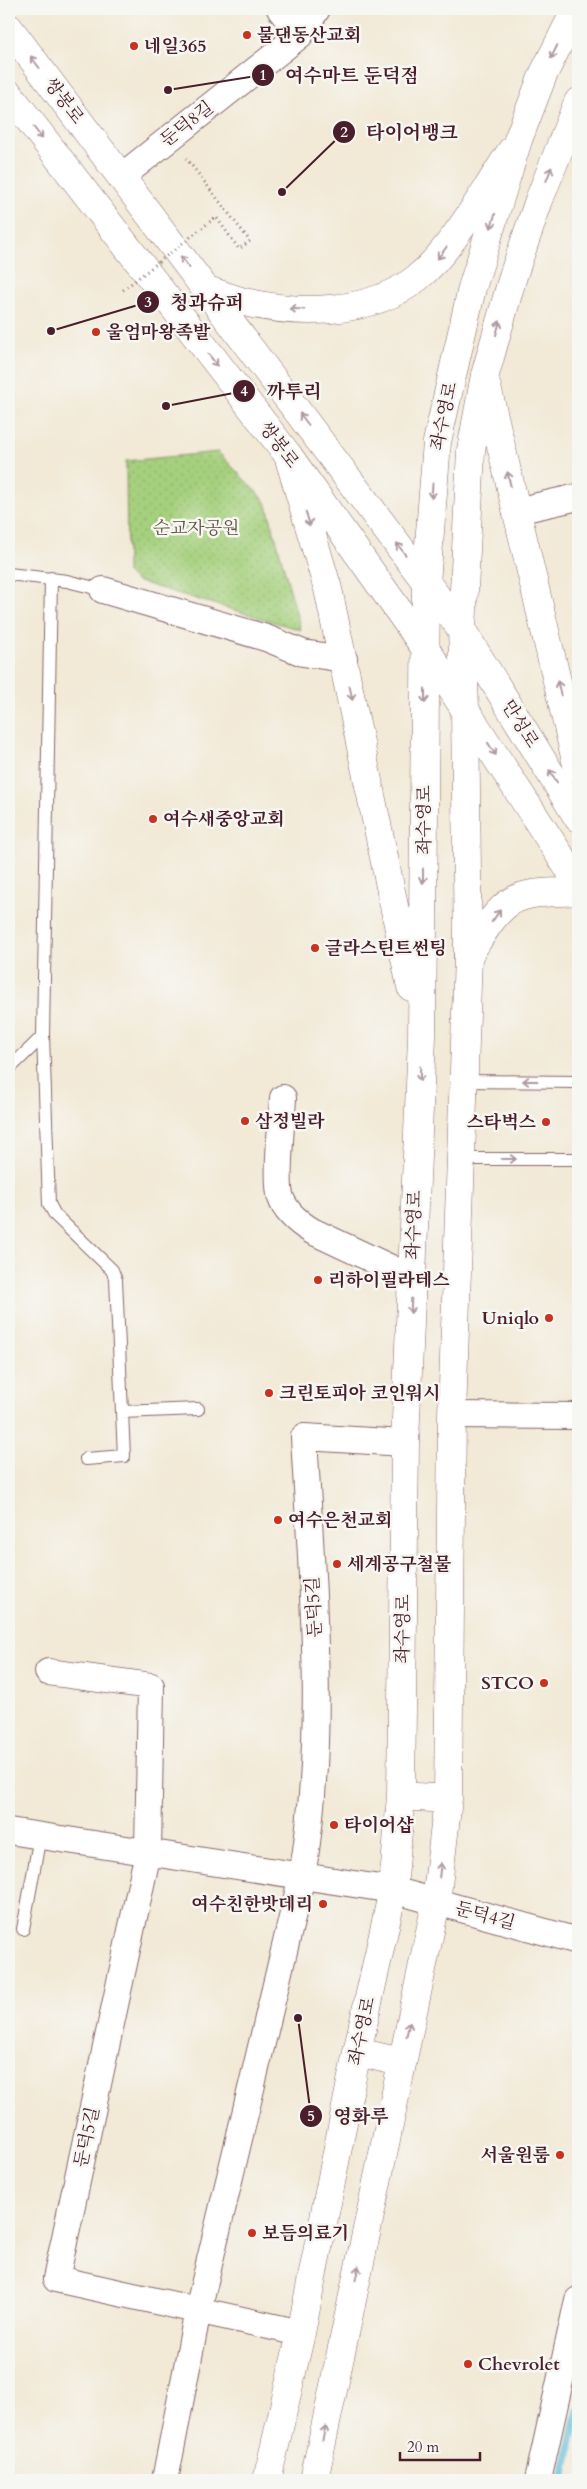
<svg xmlns="http://www.w3.org/2000/svg" width="587" height="2489" viewBox="0 0 587 2489" font-family="Cardo,'Noto Serif KR',serif">
<defs>
<pattern id="grass-dots" width="8" height="8" patternUnits="userSpaceOnUse" patternTransform="scale(1.25)"><rect width="8" height="8" fill="#a5d07d"/><path d="M2 2h.1M6 6h.1" fill="none" stroke="#90b26c" stroke-width="1.8" stroke-linecap="round"/></pattern>
</defs>
<rect width="100%" height="100%" fill="#f6f6f2"/>
<filter id="ink" filterUnits="userSpaceOnUse"><feTurbulence type="fractalNoise" baseFrequency=".02" numOctaves="2"/><feDisplacementMap in="SourceGraphic" scale="10" xChannelSelector="R" yChannelSelector="G"/><feConvolveMatrix kernelMatrix="1 2 1 2 8 2 1 2 1" color-interpolation-filters="sRGB"/></filter>
<filter id="wash" filterUnits="userSpaceOnUse"><feTurbulence type="fractalNoise" baseFrequency=".0096" numOctaves="4" result="noise"/><feDisplacementMap in="SourceGraphic" scale="20" xChannelSelector="R" yChannelSelector="G"/><feGaussianBlur stdDeviation="1.12" result="paint"/><feColorMatrix in="noise" values="0 0 0 0 0 0 0 0 0 0 0 0 0 0 0 0 0 1.4 0 .05"/><feComposite in="paint" operator="in"/></filter>
<g filter="url(#wash)">
<rect width="100%" height="100%" fill="#f2e9d6"/>
<!-- grass -->
<path fill="url(#grass-dots)" stroke="#787854" d="M218 452 266 502 301 630 136 581 127 573 126 461Z"/>
<g fill="none" stroke-linecap="round" stroke-linejoin="round">
<!-- stream -->
<path stroke="#55b7d3" stroke-width="8" d="M563 2480 578 2411"/>
</g>
</g>
<g filter="url(#ink)">
<g fill="none" stroke-linecap="round" stroke-linejoin="round">
<!-- lane casing -->
<g stroke="#856667" stroke-width="14">
<path id="lane" d="M9 574 67 581 103 590
M43 1036 49 1204 55 1215 112 1270 116 1280 124 1456 86 1459
M9 1069 43 1036 51 578
M463 1081 578 1082
M460 1159H578
M122 1412 198 1409
M23 1929 40 1836"/>
</g>
<!-- street casing -->
<g stroke="#856667" stroke-width="28">
<path id="street" d="M280 9 300 35
M121 177 300 35 317 9
M516 511 578 497
M103 590 266 638 303 653 344 659
M283 1098C282 1118 275 1183 281 1198 286 1213 299 1223 312 1231L412 1278
M452 1415 578 1416
M48 1672 151 1686 148 1852 56 2279 301 2333
M9 1831 393 1890 578 1941
M165 2480 198 2310 302 1876C327 1731 312 1584 304 1437L405 1443
M538 2480 578 2300"/>
</g>
<!-- secondary casing -->
<g stroke="#856667" stroke-width="29">
<path id="secondary" d="M9 28 462 630 578 818
M9 94 288 455 425 648 578 883
M205 289C220 294 234 300 249 303 302 315 372 314 417 278 452 250 486 188 512 150
M468 956C480 938 493 912 512 901 530 890 558 893 578 891"/>
</g>
<!-- primary casing -->
<g stroke="#856667" stroke-width="29">
<path id="primary" d="M487 387 578 769
M288 455 328 589 411 987
M401 1796 448 1799
M357 2052 401 2062
M267 2480 301 2333 357 2052 393 1890 401 1796 405 1443 422 1037 426 583 437 442 472 288 518 140 543 75 576 9
M314 2480 436 1903 448 1799 452 1415 468 956 465 708 462 630 471 450 485 375 513 276 539 200 578 102"/>
</g>
<!-- path -->
<path stroke="#856667" stroke-width="3" stroke-dasharray="1 4" stroke-linecap="butt" d="M186 158 250 241 239 249 216 217"/>
<!-- lane -->
<use href="#lane" stroke="#fff" stroke-width="12"/>
<!-- street -->
<use href="#street" stroke="#fff" stroke-width="26"/>
<!-- secondary -->
<use href="#secondary" stroke="#fff" stroke-width="28"/>
<!-- primary -->
<use href="#primary" stroke="#fff" stroke-width="28"/>
<!-- path-bridge -->
<path stroke="#856667" stroke-width="3" stroke-dasharray="1 4" stroke-linecap="butt" d="M123 290 216 217"/>
</g>
<!-- one-way arrows -->
<defs><path id="oneway-shaft" d="M-6 0H5M1.5-3L5.5 0L1.5 3" fill="none" stroke-width="1.6" stroke-linecap="round" stroke-linejoin="round" transform="scale(1.25)"/></defs>
<g stroke="#ae9aa0">
<use href="#oneway-shaft" transform="translate(554 52) rotate(116)"/>
<use href="#oneway-shaft" transform="translate(35 62) rotate(-127)"/>
<use href="#oneway-shaft" transform="translate(38 133) rotate(53)"/>
<use href="#oneway-shaft" transform="translate(549 174) rotate(-69)"/>
<use href="#oneway-shaft" transform="translate(493 221) rotate(107)"/>
<use href="#oneway-shaft" transform="translate(442 253) rotate(127)"/>
<use href="#oneway-shaft" transform="translate(185 262) rotate(-127)"/>
<use href="#oneway-shaft" transform="translate(297 309) rotate(-177)"/>
<use href="#oneway-shaft" transform="translate(498 328) rotate(-74)"/>
<use href="#oneway-shaft" transform="translate(213 360) rotate(52)"/>
<use href="#oneway-shaft" transform="translate(304 419) rotate(-127)"/>
<use href="#oneway-shaft" transform="translate(509 479) rotate(-103)"/>
<use href="#oneway-shaft" transform="translate(432 491) rotate(94)"/>
<use href="#oneway-shaft" transform="translate(308 519) rotate(73)"/>
<use href="#oneway-shaft" transform="translate(401 549) rotate(-127)"/>
<use href="#oneway-shaft" transform="translate(559 688) rotate(-103)"/>
<use href="#oneway-shaft" transform="translate(351 693) rotate(78)"/>
<use href="#oneway-shaft" transform="translate(425 696) rotate(90)"/>
<use href="#oneway-shaft" transform="translate(492 749) rotate(57)"/>
<use href="#oneway-shaft" transform="translate(553 776) rotate(-122)"/>
<use href="#oneway-shaft" transform="translate(423 876) rotate(90)"/>
<use href="#oneway-shaft" transform="translate(496 916) rotate(-55)"/>
<use href="#oneway-shaft" transform="translate(420 1074) rotate(92)"/>
<use href="#oneway-shaft" transform="translate(530 1081) rotate(-180)"/>
<use href="#oneway-shaft" transform="translate(509 1159)"/>
<use href="#oneway-shaft" transform="translate(411 1306) rotate(92)"/>
<use href="#oneway-shaft" transform="translate(440 1870) rotate(-84)"/>
<use href="#oneway-shaft" transform="translate(408 2029) rotate(-78)"/>
<use href="#oneway-shaft" transform="translate(357 2273) rotate(-78)"/>
<use href="#oneway-shaft" transform="translate(324 2433) rotate(-78)"/>
</g>
</g>
<!-- markers -->
<g fill="#c8321e" stroke="#f6f6f2" stroke-width="2">
<circle cx="247" cy="35" r="5"/>
<circle cx="134" cy="46" r="5"/>
<circle cx="96" cy="332" r="5"/>
<circle cx="153" cy="819" r="5"/>
<circle cx="315" cy="948" r="5"/>
<circle cx="245" cy="1121" r="5"/>
<circle cx="546" cy="1122" r="5"/>
<circle cx="318" cy="1280" r="5"/>
<circle cx="549" cy="1318" r="5"/>
<circle cx="269" cy="1393" r="5"/>
<circle cx="278" cy="1520" r="5"/>
<circle cx="337" cy="1564" r="5"/>
<circle cx="544" cy="1683" r="5"/>
<circle cx="334" cy="1825" r="5"/>
<circle cx="323" cy="1904" r="5"/>
<circle cx="560" cy="2155" r="5"/>
<circle cx="252" cy="2233" r="5"/>
<circle cx="468" cy="2364" r="5"/>
</g>
<g text-anchor="middle" dominant-baseline="central" stroke-width="5" stroke-linejoin="round" paint-order="stroke">
<!-- poi labels -->
<g font-size="18" font-weight="bold" fill="#4a1f2b" stroke="#f6f6f2" text-anchor="start">
<text x="257" y="35">물댄동산교회</text>
<text x="144" y="46">네일365</text>
<text x="106" y="332">울엄마왕족발</text>
<text x="163" y="819">여수새중앙교회</text>
<text x="325" y="948">글라스틴트썬팅</text>
<text x="255" y="1121">삼정빌라</text>
<text x="536" y="1122" text-anchor="end">스타벅스</text>
<text x="328" y="1280">리하이필라테스</text>
<text x="539" y="1318" text-anchor="end">Uniqlo</text>
<text x="279" y="1393">크린토피아 코인워시</text>
<text x="288" y="1520">여수은천교회</text>
<text x="347" y="1564">세계공구철물</text>
<text x="534" y="1683" text-anchor="end">STCO</text>
<text x="344" y="1825">타이어샵</text>
<text x="313" y="1904" text-anchor="end">여수친한밧데리</text>
<text x="550" y="2155" text-anchor="end">서울원룸</text>
<text x="262" y="2233">보듬의료기</text>
<text x="478" y="2364">Chevrolet</text>
</g>
<!-- street labels -->
<g font-size="18" fill="#4a1f2b" stroke="#f6f6f2">
<text transform="translate(64 101) rotate(53)">쌍봉로</text>
<text transform="translate(187 124) rotate(-38)">둔덕8길</text>
<text transform="translate(444 416) rotate(-78)">좌수영로</text>
<text transform="translate(279 445) rotate(53)">쌍봉로</text>
<text transform="translate(520 724) rotate(58)">만성로</text>
<text transform="translate(424 820) rotate(-90)">좌수영로</text>
<text transform="translate(414 1225) rotate(-88)">좌수영로</text>
<text transform="translate(314 1607) rotate(-93)">둔덕5길</text>
<text transform="translate(403 1629) rotate(-89)">좌수영로</text>
<text transform="translate(485 1916) rotate(15)">둔덕4길</text>
<text transform="translate(362 2031) rotate(-78)">좌수영로</text>
<text transform="translate(87 2137) rotate(-78)">둔덕5길</text>
</g>
<!-- park labels -->
<g font-size="18" fill="#655444" stroke="#f6f6f2">
<text x="196" y="528">순교자공원</text>
</g>
</g>
<!-- callouts -->
<path fill="none" stroke="#4a1f2b" stroke-width="2" d="M168 90L263 75M282 192L344 132M51 331L148 302M166 406L244 391M298 2018L311 2116"/>
<g fill="#4a1f2b" stroke="#f6f6f2" stroke-width="2">
<circle cx="168" cy="90" r="5"/>
<circle cx="282" cy="192" r="5"/>
<circle cx="51" cy="331" r="5"/>
<circle cx="166" cy="406" r="5"/>
<circle cx="298" cy="2018" r="5"/>
<circle cx="263" cy="75" r="12"/>
<circle cx="344" cy="132" r="12"/>
<circle cx="148" cy="302" r="12"/>
<circle cx="244" cy="391" r="12"/>
<circle cx="311" cy="2116" r="12"/>
</g>
<g font-size="15" text-anchor="middle" font-weight="bold" fill="#fff">
<text x="263" y="80">1</text>
<text x="344" y="137">2</text>
<text x="148" y="307">3</text>
<text x="244" y="396">4</text>
<text x="311" y="2121">5</text>
</g>
<g font-size="19" text-anchor="middle" font-weight="bold" fill="#4a1f2b" stroke="#f6f6f2" stroke-width="5" stroke-linejoin="round" paint-order="stroke">
<text x="352" y="82">여수마트 둔덕점</text>
<text x="412" y="139">타이어뱅크</text>
<text x="207" y="309">청과슈퍼</text>
<text x="294" y="398">까투리</text>
<text x="361" y="2123">영화루</text>
</g>
<!-- margin -->
<rect width="587" height="2489" fill="none" stroke="#f6f6f2" stroke-width="30"/>
<!-- scale -->
<path d="M400 2452v8h80v-8" fill="none" stroke="#4a1f2b" stroke-width="2.5"/>
<text x="407" y="2452" font-size="15" fill="#4a1f2b" stroke="#f6f6f2" stroke-width="4" paint-order="stroke">20 m</text>
</svg>
